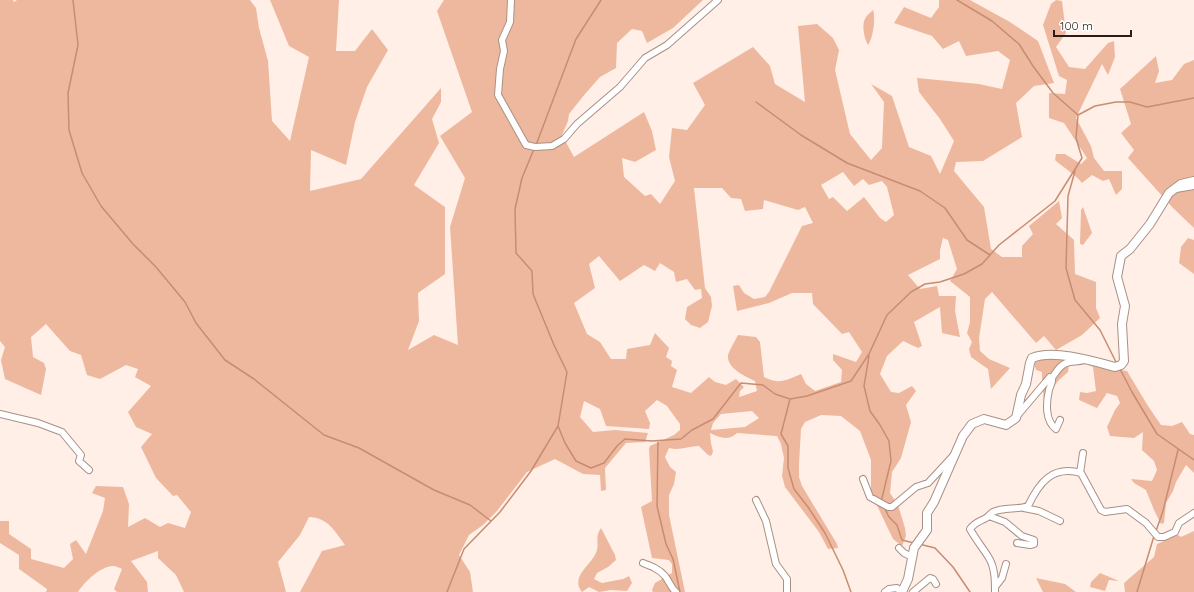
<svg xmlns="http://www.w3.org/2000/svg" width="1194" height="592" viewBox="0 0 1194 592" font-family="Quicksand,sans-serif">
<rect width="100%" height="100%" fill="#ffefe7"/>
<!-- green -->
<path fill="#eeb89f" fill-rule="evenodd" d="M0 0H13L14 2 17 0H250L256 8 259 28 268 61 272 121 290 141 309 57 289 46 270 0H339L336 51H355L372 29 388 50 367 87 355 122 346 165 311 150 310 191 361 179 441 88V102L432 119 439 143 414 185 445 207V274L418 293 419 321 408 350 434 335 458 345 450 227 465 178 440 136 472 112 437 11 444 0H703L673 28 647 43 642 31 632 29 617 43 616 68 600 77 585 94 569 114 568 121 562 135 574 157 644 112 652 131 656 150 635 162 622 158 624 177 645 196 651 194 660 204 675 181 669 157 672 128 687 130 705 105 693 83 753 47 770 66 775 84 805 102 798 26 817 24 833 38 839 50 835 70 850 134 871 160 882 148 884 102 871 84 892 96 909 147 931 156 940 174 954 141 940 119 919 92 917 78 979 84 1002 89 1010 60 998 51 966 56 959 41 943 49 932 36 894 23 904 7 931 18 939 7V0H970L1010 22 1038 41 1054 83 1034 86 1016 103 1022 137 983 161 956 162 954 171 984 207 991 249 1002 257H1022V246L1033 234 1029 226 1059 201 1062 218 1056 224 1074 240 1075 274 1096 282V308L1100 318 1082 335 1056 350 1044 336 1036 343 992 292 985 299 979 338 980 351 989 359 1010 368 991 389 988 369 971 357 969 349 972 342 967 333 970 322V297L950 281 957 269 948 240 943 238 940 250V259L908 275 920 289 937 286 939 296H956L955 311 960 337 942 333 940 307 914 322 922 346 918 348 903 341 887 356 880 374 891 392 899 393 912 386 916 391 906 405 911 422 901 458 892 472 890 493 898 505 905 528 906 536 902 546 893 539 871 493V460L860 431 841 416 821 415 805 422 801 429 799 464V477L802 486 837 544 838 548 828 549 819 532 785 487 782 476 784 458 781 444 777 436 737 433C729 441 720 438 710 433L711 443 713 452 711 456 708 455 699 446C688 446 680 451 669 448L665 457 670 467 676 472 674 484 669 495V515L685 592H653L652 590 655 583 672 573V564L669 560 652 558 641 507 652 501 649 449 650 446 674 435 680 430V424L667 406 657 400 645 411 650 423 649 429 606 426 600 409 584 401 580 417 593 432 615 430 648 433 645 442 626 443 605 468 606 490 601 491 600 475 583 474 555 459 527 472 497 511 483 525 469 535 459 555 470 572 473 592H300L322 551 345 545C335 531 327 517 309 517L300 535 278 562 286 592H184L176 575 158 558V551L131 561 147 582 148 592H117L114 589 122 569C120 568 116 566 113 566 101 566 84 582 78 592H46L47 589 19 569V555L0 543V521H9V534L31 549V559L64 568 73 559 70 544 76 540 86 554 103 511 105 498 92 493 96 486 123 487 129 504 128 527 145 518 160 527 168 523 185 528 191 512 177 495 173 496 156 478 141 447 152 434 136 427 128 412 151 386 135 377 138 369 126 365 100 379 87 375 81 355 70 351 46 324 31 337 33 357 44 363 46 369 41 395 5 379 1 360 5 347 0 341ZM843 172 854 186 863 179 869 185 882 181 887 187 894 215 886 222 880 218 864 197 847 211 833 197 829 199 821 185ZM694 188H722L731 198 741 199 745 211 763 209 764 200 798 210 805 207 813 223 802 226 769 292 765 297 754 299 744 293 739 285 733 286 737 311 769 303 792 293H812L813 304 842 334 849 332 862 352 856 362 833 354V360L842 370 841 382 815 391 806 384 801 374C786 380 780 385 764 377L760 342 756 337 738 335C735 341 730 349 728 355 726 368 746 377 755 381L757 391 739 397 740 391 744 387 736 379 726 385 715 382 709 377 691 393 672 387 677 370 671 366 672 361 666 357 669 348 655 333 650 345 627 349 626 359H611L600 342 587 334 574 303 595 288 589 264 599 256 620 281 644 265 655 271 660 263 674 272 676 282 687 279 695 290 701 289 702 298 687 307 685 319 691 325 700 328 708 322 712 306 711 297 705 288ZM752 411 759 418 745 427 711 430 713 423 721 414Z
M1056 0 1062 1 1066 33 1056 47 1069 67 1085 69 1108 43 1114 41 1115 57 1108 75 1102 64 1076 118 1091 146 1094 158 1104 171H1122V189L1116 195 1109 179 1103 181 1092 175 1082 183C1075 174 1064 168 1055 160L1056 154H1065L1081 164 1087 158 1064 123 1049 118V93L1065 94 1067 80 1059 76 1043 25 1051 4Z
M873 10C876 17 873 39 868 45 864 38 861 24 866 17 868 14 871 12 873 10Z
M1156 56 1159 71 1155 83 1172 80 1184 64 1194 60V228L1173 208 1128 158 1134 150 1121 133 1131 124 1120 89Z
M1083 207 1092 233 1083 245 1080 244 1081 210Z
M1188 238 1194 240V274L1179 263 1181 247Z
M1040 358 1070 359 1068 372 1058 381 1044 400 1043 391 1023 402 1042 382V372L1036 370 1034 363 1035 360Z
M1088 365 1127 371 1148 406 1161 425 1172 426 1182 422 1190 434 1194 435V473L1186 465 1176 482 1173 491 1166 503 1164 523 1161 524 1154 510 1146 490 1134 483 1131 479 1152 481 1157 470 1154 461 1142 450 1143 432 1134 438 1110 436 1107 427 1115 410 1120 403 1117 396 1107 393 1097 408 1079 400 1080 392 1087 393 1096 391 1093 367Z
M601 528 615 555 616 560 608 567 597 573 594 579 602 583 623 579 629 576 632 583 627 591 611 590 599 592 589 587 582 592C570 577 590 566 596 553 600 543 594 538 601 528Z
M1194 531V592H1125L1124 583 1154 557 1157 544 1178 535 1181 537Z
M1100 573 1119 581 1109 580 1105 591 1090 587 1091 582Z
M1036 578 1065 584 1076 592H1043Z"/>
<g fill="none" stroke-linecap="round" stroke-linejoin="round">
<!-- stream -->
<path stroke="#c88c71" stroke-width="1.5" d="M73 0 78 45 68 93 69 130 82 173 101 206 133 244 156 267 185 302 196 323 225 360 254 379 324 435 359 448 434 490 470 505 491 521
M957 0 992 21 1019 44 1033 66 1053 93 1078 115
M756 102 801 135 847 163 920 191 945 208 967 240 990 255
M536 145 576 39 601 0
M1075 171 1068 196 1066 268 1075 300 1100 330 1117 364
M869 356 864 386 870 411 880 425 889 441 891 461 881 502
M1120 369 1132 392 1157 434 1194 460
M790 399 781 434 788 446V468L794 489 808 507 825 533 843 570 851 592
M558 426 565 443 576 461 591 468 604 463 617 446 625 439 652 441 681 439 692 430 713 419 741 383 763 385 775 394 790 399 807 396 851 381 869 354 887 315 911 292 925 284 940 282 964 274 982 264 999 245 1055 201 1082 158 1076 138 1078 115 1095 106 1116 102H1130L1147 107 1194 98
M658 441 657 506 666 544 673 559 680 592
M884 507 889 517 897 525 902 540 914 543
M1156 531 1163 511 1178 450
M919 544 935 548 953 567 970 592
M447 592 464 549 500 512 531 471 558 426 567 372 554 345 533 294 532 271 516 253 515 209 522 178 534 149
M1137 592 1154 536"/>
<!-- minor casing -->
<g stroke="#a99085" stroke-width="8">
<path id="minor" d="M511 0 510 22 502 40 504 51 500 69 498 95 526 145 535 147 552 146 564 139 577 124 620 87 645 58 667 45 718 0
M1176 189 1194 186
M1052 378C1057 371 1061 363 1070 362 1075 361 1079 362 1084 360
M0 414 38 423 62 432 81 455 79 461 89 470
M1017 416 1050 377 1052 378C1053 382 1050 386 1049 390 1046 403 1045 421 1056 429L1060 420
M1080 473 1083 453
M863 479 870 497 888 507H892L916 487 928 483 953 456
M756 500 766 521 776 564 787 579V592
M1024 508 1039 511 1060 521
M989 516 1005 522 1022 536 1034 540V544L1030 545 1017 543
M899 548 904 553 912 557
M643 563C651 566 659 569 665 576 669 581 671 588 676 592
M995 587 1002 578 1006 564
M885 592 889 589 897 588 901 592
M913 592 930 578 933 579 936 584
M995 592C995 581 995 568 989 558 983 548 976 540 970 529 975 522 979 522 986 518 988 517 990 514 993 512 1004 507 1017 510 1028 506 1039 483 1052 465 1081 473L1101 510 1105 512 1127 509 1146 523 1158 537H1164L1175 532 1179 523 1194 513"/>
</g>
<!-- tertiary casing -->
<g stroke="#a99085" stroke-width="10">
<path id="tertiary" d="M902 592 908 579 914 548 927 530V513L934 502 963 436 972 424 984 419 1006 425 1016 418 1021 395 1026 384 1030 363 1032 358C1053 349 1093 361 1115 367L1121 365 1124 361 1122 324 1125 306 1117 277 1121 256 1130 249 1150 224 1169 193 1181 184 1194 181"/>
</g>
<!-- minor -->
<use href="#minor" stroke="#fff" stroke-width="6"/>
<!-- tertiary -->
<use href="#tertiary" stroke="#fff" stroke-width="8"/>
</g>
<!-- scale -->
<path d="M1054 30v6h77v-6" fill="none" stroke="#281e1a" stroke-width="2"/>
<text x="1060" y="30" font-size="12" fill="#281e1a" stroke="#ffffff" stroke-width="3" paint-order="stroke">100 m</text>
</svg>
